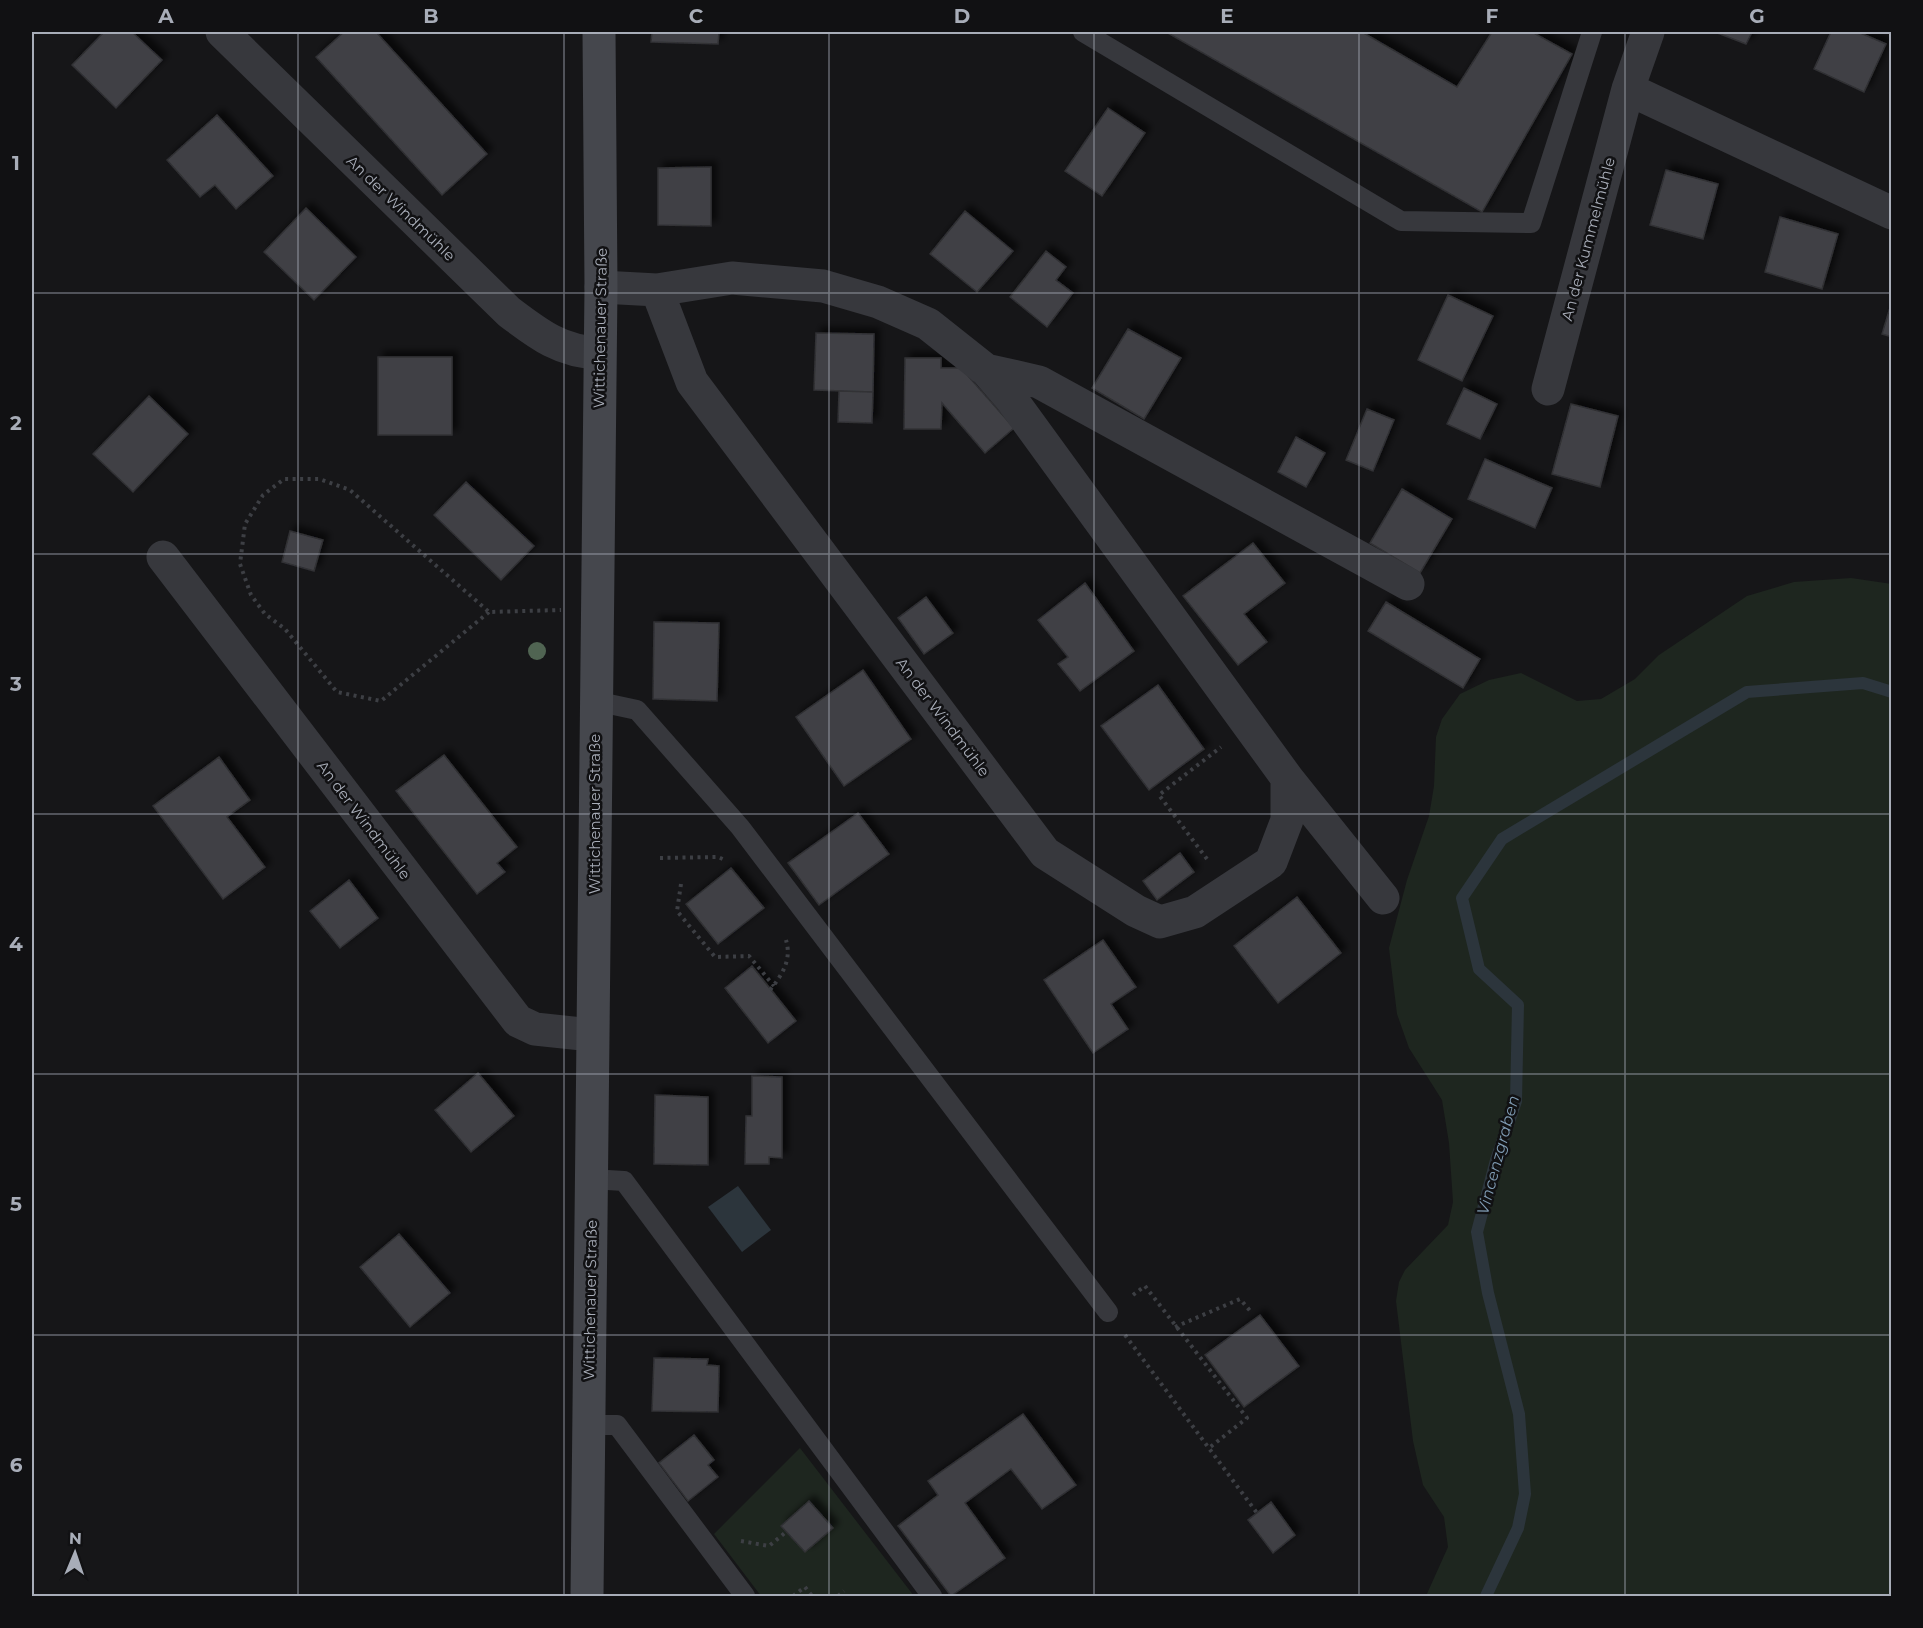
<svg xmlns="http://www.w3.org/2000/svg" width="1923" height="1628" viewBox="0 0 1923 1628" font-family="Montserrat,sans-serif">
<defs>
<filter id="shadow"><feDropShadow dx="5.5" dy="-5.5" stdDeviation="3" flood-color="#0009"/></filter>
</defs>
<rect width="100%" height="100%" fill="#161618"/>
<!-- green -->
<path fill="#1e261f" d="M1851 578 1892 584 1891 1596H1426L1448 1547 1444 1517 1423 1485 1413 1441 1396 1301 1399 1282 1405 1270 1448 1225 1453 1202 1449 1143 1442 1100 1409 1048 1397 1014 1389 948 1407 880 1429 816 1434 786 1436 737 1442 719 1460 694 1489 680 1521 673 1577 701 1601 699 1635 679 1659 655 1747 596 1794 582Z
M800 1448 914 1596H761L714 1534Z"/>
<!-- water -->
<path fill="#2c353c" d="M738 1186 771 1230 742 1252 708 1207Z"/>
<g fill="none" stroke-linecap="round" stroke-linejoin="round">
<!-- stream -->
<path stroke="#2c353c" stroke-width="12" d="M1486 1596 1518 1528 1525 1494 1519 1414 1488 1293 1477 1232 1496 1160 1516 1101 1518 1005 1479 969 1462 898 1502 839 1747 692 1863 683 1892 692"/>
</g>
<!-- building -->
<path fill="#404145" stroke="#303034" stroke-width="1.5" filter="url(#shadow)" d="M104 32H132L162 60 116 108 72 65Z
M344 32H376L487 154 442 195 316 57Z
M652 32H719L718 44 651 42Z
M1166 32H1362L1457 87 1492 32H1532L1572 54 1482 212Z
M1715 32H1752L1746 44Z
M1831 32H1858L1886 44 1864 92 1814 69Z
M1108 108 1145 133 1102 196 1065 171Z
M217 115 273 176 236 209 215 185 200 197 167 160Z
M711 167V226L658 225V168Z
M1666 170 1718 184 1703 239 1650 225Z
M306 208 356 257 314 300 264 252Z
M965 211 1013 251 977 292 930 254Z
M1780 217 1838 234 1822 289 1765 272Z
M1046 251 1066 267 1056 280 1073 293 1047 327 1010 297Z
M1448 295 1493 316 1462 381 1418 360Z
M1892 301V337L1882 334Z
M1128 329 1181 358 1144 419 1092 388Z
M816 333 874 334 873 392 814 390Z
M378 357H452V435H378Z
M905 358H941V368H961L1014 428 985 453 942 403 941 429H904Z
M1464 388 1497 404 1480 439 1447 424Z
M839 391 873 392 872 423 838 422Z
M149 396 188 434 133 492 93 454Z
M1571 404 1618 416 1600 487 1552 474Z
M1367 409 1394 420 1373 471 1346 460Z
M1296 437 1325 453 1306 487 1278 472Z
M1485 459 1552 488 1535 528 1468 499Z
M466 482 534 546 501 580 434 515Z
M1402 489 1452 519 1420 573 1370 543Z
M290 531 323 540 314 571 282 562Z
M1253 543 1285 583 1244 614 1267 642 1238 665 1183 596Z
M1085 583 1134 651 1080 691 1058 664 1068 657 1038 620Z
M926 597 953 633 924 654 898 618Z
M1386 602 1480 659 1463 688 1368 631Z
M654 622 719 623 717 701 653 699Z
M863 670 911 739 844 786 796 717Z
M1158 685 1204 749 1149 790 1101 726Z
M444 755 517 847 497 863 505 872 477 894 396 791Z
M219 757 250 800 227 817 265 867 223 899 153 806Z
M858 813 889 854 819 905 788 863Z
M1180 853 1194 872 1157 900 1143 881Z
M731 868 764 908 718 944 686 904Z
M349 880 378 918 340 948 310 911Z
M1297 897 1341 953 1278 1003 1234 946Z
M1103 940 1136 987 1111 1004 1128 1029 1093 1053 1044 980Z
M752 966 796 1021 768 1043 725 988Z
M478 1073 514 1116 471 1152 435 1110Z
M752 1076 782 1077V1158L769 1157V1164H745L746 1116H752Z
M655 1095 708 1097V1165L654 1164Z
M399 1234 450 1293 410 1327 360 1267Z
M1260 1315 1299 1366 1244 1407 1205 1355Z
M654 1358 708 1359 707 1365 719 1366 718 1412 652 1411Z
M1023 1414 1076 1485 1042 1509 1011 1469 965 1503 1005 1558 951 1596 898 1526 938 1495 928 1481Z
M694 1435 714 1460 708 1465 718 1477 688 1501 659 1463Z
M809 1501 833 1528 805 1552 781 1526Z
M1271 1502 1295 1535 1273 1553 1248 1520Z"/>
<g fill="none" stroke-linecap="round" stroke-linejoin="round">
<!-- path -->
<path stroke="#3d3f44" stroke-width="4" stroke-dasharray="3 4.5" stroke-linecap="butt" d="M489 612 381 701 337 692 285 629 265 614 251 595 240 564 245 524 263 495 284 479H319L350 490 489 612 561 610
M660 858 718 857 725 860
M1207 859 1159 795 1221 747
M681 884 677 911 715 957 749 956 774 986
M770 990C782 975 792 960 786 940
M1133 1295 1145 1286 1247 1418 1209 1448
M1175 1327 1240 1299 1252 1313
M1125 1335 1257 1513
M741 1541 769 1546 786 1532
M793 1596 805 1587 812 1596
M838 1596 844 1591"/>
<!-- lane -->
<path stroke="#37383d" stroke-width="20" d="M1083 32 1401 221 1531 223 1592 32
M595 701 637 710 740 827 1108 1312
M591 1179 624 1181 932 1596
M589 1425H617L745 1596"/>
<!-- street -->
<path stroke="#37383d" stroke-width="33" d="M222 32 509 312C538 334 561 352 599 353
M1628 89 1892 213
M601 287 657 290 732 278 823 286 878 302 928 324 986 370 1012 400 1287 778V820L1271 862 1195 912 1160 922 1136 911 1045 853 692 382 657 290
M986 370 1039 382 1408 584
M1548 389 1628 89 1648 32
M163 557 518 1021 535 1029 592 1035
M1287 778 1383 898"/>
<!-- secondary -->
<path stroke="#45474d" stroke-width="33" d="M587 1596 601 287 599 32"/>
</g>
<!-- trees -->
<circle fill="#506452" cx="537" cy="651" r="9"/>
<!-- grid -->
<path fill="none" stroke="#a8adb8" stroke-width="1.5" stroke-opacity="0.55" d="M298 32V1596M564 32V1596M829 32V1596M1094 32V1596M1359 32V1596M1625 32V1596M32 293H1892M32 554H1892M32 814H1892M32 1074H1892M32 1335H1892"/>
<g text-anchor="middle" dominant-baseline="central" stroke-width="5" stroke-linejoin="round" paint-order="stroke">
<!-- street labels -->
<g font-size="15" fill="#a8adb8" stroke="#111113">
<text transform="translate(401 208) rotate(44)">An der Windmühle</text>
<text transform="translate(1588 239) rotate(-75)">An der Kummelmühle</text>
<text transform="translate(600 328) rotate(-89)">Wittichenauer Straße</text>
<text transform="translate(943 717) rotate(53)">An der Windmühle</text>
<text transform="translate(594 814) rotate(-90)">Wittichenauer Straße</text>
<text transform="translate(364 820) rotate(53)">An der Windmühle</text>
<text transform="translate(590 1300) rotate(-89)">Wittichenauer Straße</text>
</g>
<!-- water labels -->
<g font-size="16" font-style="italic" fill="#7f9bb3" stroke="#111113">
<text transform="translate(1498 1155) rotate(-75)">Vincenzgraben</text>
</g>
</g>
<!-- border -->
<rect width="1923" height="1628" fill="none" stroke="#111113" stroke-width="66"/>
<!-- north arrow -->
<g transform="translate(75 1553) rotate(2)" stroke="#111113" stroke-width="4.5" paint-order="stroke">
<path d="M0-4.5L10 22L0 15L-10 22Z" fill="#a8adb8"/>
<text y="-9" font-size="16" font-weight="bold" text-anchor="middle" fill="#a8adb8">N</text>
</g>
<rect x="33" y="33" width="1857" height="1562" fill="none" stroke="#a8adb8" stroke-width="2"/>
<g font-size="20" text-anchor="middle" font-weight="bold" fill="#a8adb8">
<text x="166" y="23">A</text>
<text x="431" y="23">B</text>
<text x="696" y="23">C</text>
<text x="962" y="23">D</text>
<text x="1227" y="23">E</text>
<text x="1492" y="23">F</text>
<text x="1757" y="23">G</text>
<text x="16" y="170">1</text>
<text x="16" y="430">2</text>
<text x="16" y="691">3</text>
<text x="16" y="951">4</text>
<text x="16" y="1211">5</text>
<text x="16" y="1472">6</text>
</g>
</svg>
